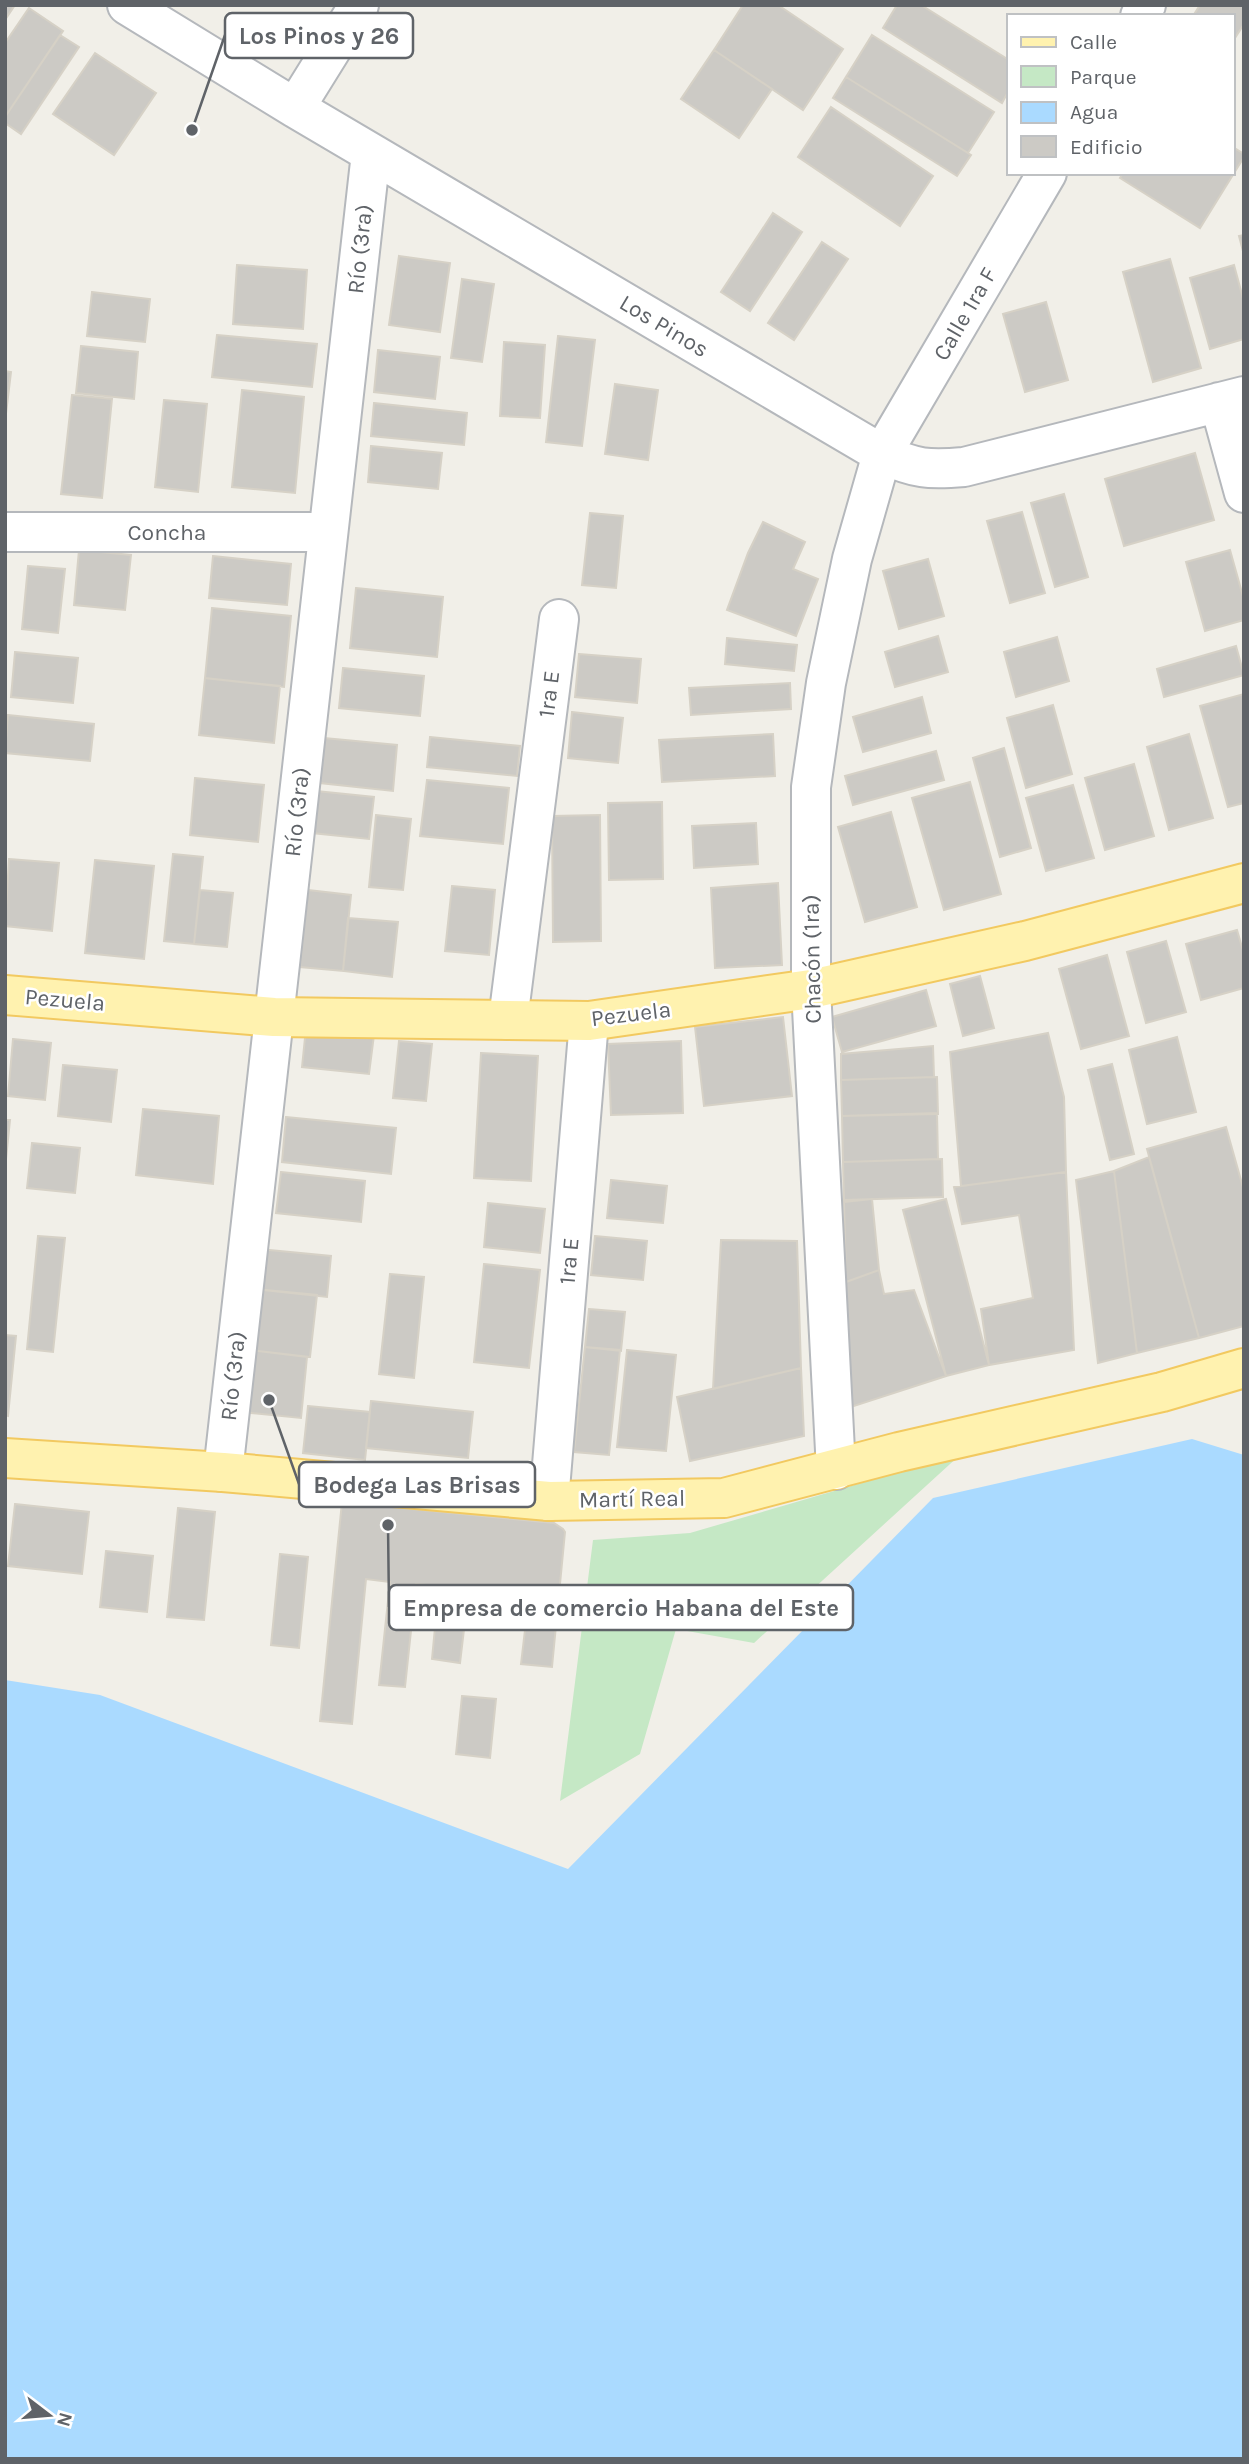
<svg xmlns="http://www.w3.org/2000/svg" width="1249" height="2464" viewBox="0 0 1249 2464" font-family="Karla,sans-serif">
<rect width="100%" height="100%" fill="#f1efe8"/>
<!-- green -->
<path fill="#c5e8c5" d="M961 1454 754 1643 676 1629 640 1754 560 1801 593 1540 690 1533Z"/>
<!-- water -->
<path fill="#aadaff" d="M1192 1439 1244 1455V2459H5V1680L100 1695 568 1869 933 1498Z"/>
<!-- building -->
<path fill="#cccac5" stroke="#d6d1c6" stroke-width="2" d="M5 5H15L5 20Z
M743 5H778L843 49 803 110 714 50Z
M897 5H921L1009 60V90L1002 103 883 28Z
M1200 5H1244V24L1233 41V16H1193Z
M29 8 63 31 5 117V43Z
M60 35 79 47 21 134 5 123V117Z
M872 35 994 112 968 153 846 77Z
M714 50 772 89 739 138 681 99Z
M95 53 156 93 114 155 53 114Z
M846 77 971 155 957 176 833 98Z
M831 107 933 176 900 226 798 157Z
M1233 147 1244 154V157L1200 228 1120 178 1123 173H1233Z
M773 213 802 232 750 311 721 292Z
M1244 235V255L1239 236Z
M822 242 848 259 794 340 768 323Z
M399 256 450 263 440 332 389 325Z
M1170 259 1201 368 1153 382 1123 272Z
M237 265 307 270 303 329 233 324Z
M1234 265 1244 302V339L1210 349 1190 278Z
M462 279 494 284 482 362 451 358Z
M92 292 150 299 145 342 87 336Z
M1046 302 1068 380 1025 392 1003 314Z
M217 335 317 344 312 387 212 377Z
M558 336 595 340 582 446 546 442Z
M504 342 545 345 540 418 500 416Z
M81 346 138 352 134 399 76 393Z
M378 350 440 357 435 399 374 392Z
M5 371 11 372 5 422Z
M615 384 658 390 648 460 605 454Z
M242 390 304 397 295 493 232 487Z
M72 395 112 399 102 498 61 494Z
M164 400 207 404 198 492 155 487Z
M374 403 467 413 464 445 371 436Z
M371 446 442 453 438 489 368 482Z
M1195 453 1214 520 1124 546 1105 479Z
M1064 494 1088 577 1055 587 1031 503Z
M1022 512 1045 593 1010 603 987 521Z
M590 513 623 516 616 588 582 585Z
M763 522 805 542 793 569 818 579 796 636 727 610 748 553Z
M79 550 131 555 125 610 74 605Z
M1230 550 1244 600V620L1205 631 1186 562Z
M213 556 291 564 287 605 209 598Z
M928 559 944 616 899 629 883 571Z
M28 566 65 569 58 633 22 629Z
M356 588 443 597 437 657 350 648Z
M212 608 291 616 284 687 205 678Z
M938 636 948 672 895 687 885 652Z
M1057 637 1069 681 1016 697 1004 652Z
M727 638 797 645 794 671 725 664Z
M1236 646 1244 675 1164 697 1157 669Z
M15 652 78 658 73 703 11 697Z
M579 654 641 659 637 703 575 697Z
M343 668 424 676 420 716 339 708Z
M205 678 280 686 274 743 199 735Z
M790 683 791 709 691 715 689 688Z
M1244 694V803L1228 807 1200 706Z
M922 697 931 733 863 752 853 717Z
M1053 705 1072 774 1026 788 1007 718Z
M572 712 623 718 618 763 568 758Z
M8 715 94 724 90 761 5 753Z
M773 734 775 776 662 782 659 740Z
M1189 734 1213 818 1169 830 1147 747Z
M430 737 520 746 517 776 427 767Z
M324 738 397 745 393 791 320 783Z
M1004 748 1031 848 1000 857 973 758Z
M936 751 944 780 853 805 845 776Z
M1134 764 1154 836 1105 850 1085 778Z
M195 778 264 785 258 842 190 835Z
M427 780 509 788 503 844 420 836Z
M970 782 1001 894 944 910 912 798Z
M1073 785 1094 858 1046 871 1026 798Z
M316 791 374 797 369 839 312 833Z
M662 802 663 879 609 880 608 803Z
M891 812 917 907 865 922 838 827Z
M376 815 411 819 403 890 369 887Z
M600 815 601 941 553 942 552 816Z
M756 823 758 864 694 868 692 826Z
M173 854 203 857 194 944 164 941Z
M9 859 59 863 52 931 5 926Z
M95 860 154 866 144 959 85 953Z
M778 883 782 965 715 968 711 888Z
M452 886 495 890 489 955 445 951Z
M200 890 233 893 227 947 194 944Z
M308 890 351 895 343 971 300 967Z
M348 918 398 922 392 977 343 971Z
M1237 930 1244 954V988L1201 1000 1186 944Z
M1166 941 1186 1012 1146 1023 1127 952Z
M1107 955 1129 1036 1081 1049 1059 969Z
M980 976 994 1028 963 1036 950 984Z
M926 990 936 1026 842 1052 832 1017Z
M783 1017 792 1096 704 1106 695 1027Z
M306 1028 374 1035 369 1074 302 1067Z
M1048 1033 1064 1097 1066 1172 961 1186 950 1052Z
M1177 1037 1196 1112 1147 1124 1129 1050Z
M13 1039 51 1043 45 1100 8 1096Z
M399 1041 432 1044 426 1101 393 1098Z
M681 1041 683 1113 611 1115 608 1044Z
M933 1046 934 1077 841 1080V1054Z
M481 1053 538 1056 531 1181 474 1178Z
M1112 1064 1134 1154 1110 1160 1088 1070Z
M63 1065 117 1070 111 1122 58 1116Z
M937 1077 938 1114 842 1116 841 1080Z
M143 1109 219 1116 213 1184 136 1175Z
M937 1113 938 1159 843 1162 842 1116Z
M286 1117 396 1128 391 1174 282 1162Z
M5 1120H10L5 1169Z
M1226 1127 1244 1191V1326L1199 1338 1147 1149Z
M32 1143 80 1148 75 1193 27 1188Z
M1149 1157 1199 1338 1137 1353 1114 1171Z
M942 1159 943 1197 844 1200 843 1162Z
M1114 1171 1137 1353 1098 1363 1076 1180Z
M281 1172 365 1181 361 1222 276 1213Z
M1066 1172 1074 1350 989 1365 981 1309 1033 1298 1019 1215 962 1224 954 1187Z
M611 1180 667 1186 663 1223 607 1218Z
M872 1199 879 1270 846 1282 844 1202Z
M946 1199 989 1365 946 1376 903 1210Z
M488 1203 545 1209 540 1253 484 1247Z
M38 1236 65 1238 53 1352 27 1349Z
M595 1236 647 1241 643 1280 591 1275Z
M721 1240 797 1241 801 1368 713 1389Z
M259 1249 331 1256 327 1297 255 1289Z
M484 1264 540 1270 529 1368 474 1362Z
M879 1270 884 1294 914 1290 946 1376 851 1407 846 1282Z
M390 1274 424 1277 414 1378 379 1374Z
M255 1289 317 1295 310 1357 249 1350Z
M589 1309 625 1312 621 1351 585 1347Z
M5 1335 16 1336 8 1416 5 1415Z
M585 1347 620 1350 609 1455 574 1452Z
M249 1350 307 1357 301 1418 242 1412Z
M627 1350 676 1355 666 1451 617 1447Z
M801 1368 804 1436 690 1461 677 1397Z
M371 1401 473 1412 468 1458 366 1448Z
M308 1406 370 1412 365 1460 303 1453Z
M342 1502 554 1523 563 1529 565 1532 552 1667 521 1664 529 1596 501 1593 498 1624 465 1621 460 1663 432 1659 439 1586 416 1584 405 1687 379 1685 390 1582 366 1579 352 1724 320 1721Z
M15 1504 89 1512 82 1574 8 1566Z
M178 1508 215 1512 204 1620 167 1617Z
M106 1551 153 1556 147 1612 100 1607Z
M280 1554 308 1557 299 1648 271 1645Z
M462 1696 496 1699 490 1758 456 1754Z"/>
<g fill="none" stroke-linecap="round" stroke-linejoin="round">
<!-- minor casing -->
<g stroke="#b5b8bc" stroke-width="42">
<path id="minor" d="M127 5 295 108 882 454C916 469 928 470 964 467L1244 396
M1140 16 1146 5
M295 108 359 5
M1219 402 1244 493
M5 532H328
M508 1020 559 619
M836 1470 811 989V787L826 683 852 559 882 454 1047 173
M223 1472 371 153
M549 1501 589 1021"/>
</g>
<!-- major casing -->
<g stroke="#f2c960" stroke-width="42">
<path id="major" d="M5 995 274 1017 589 1021 811 989 1025 941 1244 883
M5 1458 223 1472 549 1501 724 1498 899 1452 1162 1392 1244 1368"/>
</g>
<!-- minor -->
<use href="#minor" stroke="#fff" stroke-width="38"/>
<!-- major -->
<use href="#major" stroke="#fff2af" stroke-width="38"/>
</g>
<g text-anchor="middle" dominant-baseline="central" stroke-width="5" stroke-linejoin="round" paint-order="stroke">
<!-- street labels -->
<g font-size="23" fill="#5f6368" stroke="#fff">
<text transform="translate(360 249) rotate(-84)">Río (3ra)</text>
<text transform="translate(965 314) rotate(-60)">Calle 1ra F</text>
<text transform="translate(664 326) rotate(31)">Los Pinos</text>
<text x="167" y="532">Concha</text>
<text transform="translate(549 694) rotate(-83)">1ra E</text>
<text transform="translate(297 812) rotate(-84)">Río (3ra)</text>
<text transform="translate(812 959) rotate(-91)">Chacón (1ra)</text>
<text transform="translate(65 1000) rotate(5)">Pezuela</text>
<text transform="translate(631 1014) rotate(-7)">Pezuela</text>
<text transform="translate(569 1261) rotate(-85)">1ra E</text>
<text transform="translate(233 1376) rotate(-84)">Río (3ra)</text>
<text transform="translate(632 1499) rotate(-1)">Martí Real</text>
</g>
</g>
<!-- callouts -->
<path fill="none" stroke="#5f6368" stroke-width="2.5" d="M192 130L225 35M269 1400L299 1484M388 1525L389 1607"/>
<g fill="#5f6368" stroke="#fff" stroke-width="2.5">
<circle cx="192" cy="130" r="7"/>
<circle cx="269" cy="1400" r="7"/>
<circle cx="388" cy="1525" r="7"/>
</g>
<g fill="#fff" stroke="#5f6368" stroke-width="2.5">
<rect x="225" y="13" width="188" height="45" rx="7"/>
<rect x="299" y="1462" width="236" height="45" rx="7"/>
<rect x="389" y="1585" width="464" height="45" rx="7"/>
</g>
<g font-size="24" text-anchor="middle" font-weight="bold" fill="#5f6368">
<text x="319" y="44">Los Pinos y 26</text>
<text x="417" y="1493">Bodega Las Brisas</text>
<text x="621" y="1616">Empresa de comercio Habana del Este</text>
</g>
<!-- border -->
<rect width="1249" height="2464" fill="none" stroke="#5f6368" stroke-width="14"/>
<!-- legend -->
<rect x="1007" y="14" width="228" height="161" fill="#ffffff" stroke="#bfc1c3" stroke-width="2"/>
<rect x="1021" y="37" width="35" height="10" fill="#fff2af" stroke="#bfc1c3" stroke-width="2"/>
<text x="1070" y="49" font-size="21" fill="#5f6368">Calle</text>
<rect x="1021" y="66" width="35" height="21" fill="#c5e8c5" stroke="#bfc1c3" stroke-width="2"/>
<text x="1070" y="84" font-size="21" fill="#5f6368">Parque</text>
<rect x="1021" y="102" width="35" height="21" fill="#aadaff" stroke="#bfc1c3" stroke-width="2"/>
<text x="1070" y="119" font-size="21" fill="#5f6368">Agua</text>
<rect x="1021" y="136" width="35" height="21" fill="#cccac5" stroke="#bfc1c3" stroke-width="2"/>
<text x="1070" y="154" font-size="21" fill="#5f6368">Edificio</text>
<!-- north arrow -->
<g transform="translate(49 2415) rotate(106)" stroke="#ffffff" stroke-width="5" paint-order="stroke">
<path d="M0-5L12 26L0 18L-12 26Z" fill="#5f6368"/>
<text y="-10" font-size="19" font-weight="bold" text-anchor="middle" fill="#5f6368">N</text>
</g>
</svg>
